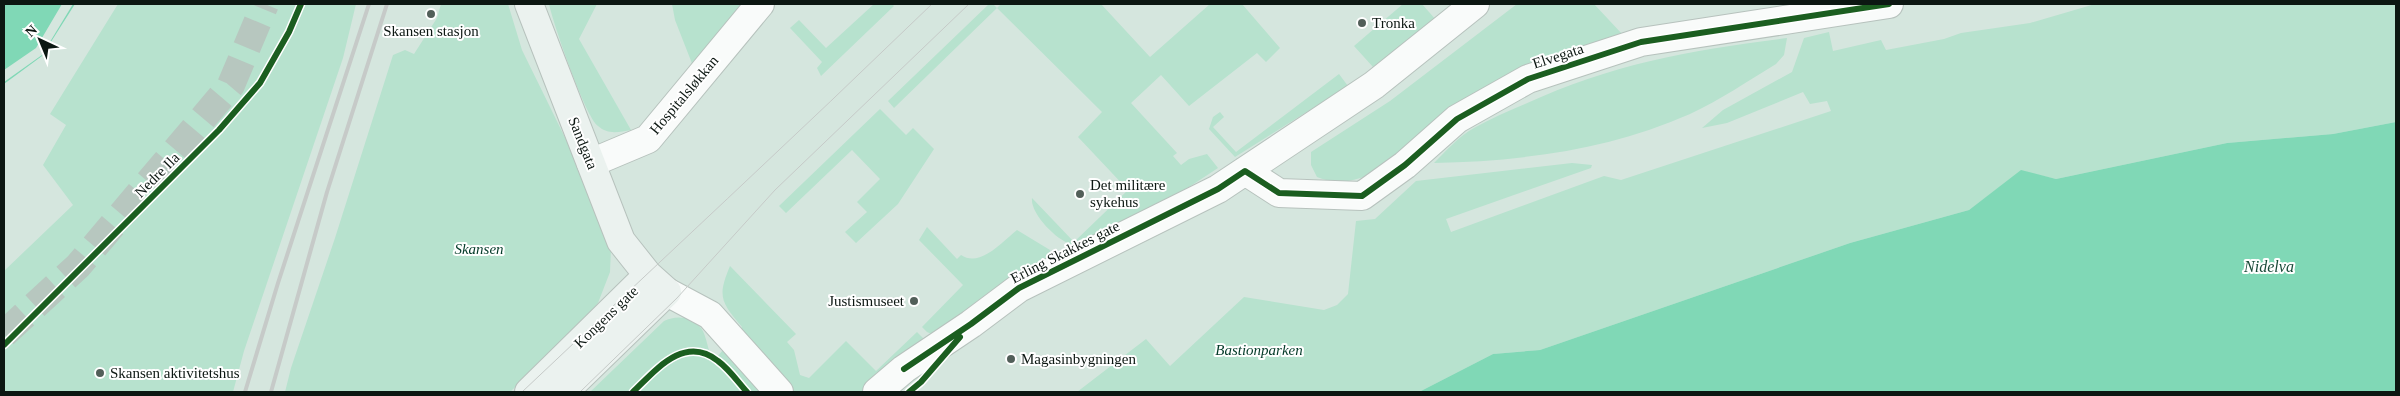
<svg xmlns="http://www.w3.org/2000/svg" width="2400" height="396" viewBox="0 0 2400 396" font-family="Georgia,serif">
<rect width="100%" height="100%" fill="#d5e6de"/>
<!-- green -->
<path fill="#b7e2ce" d="M118 4H356L343 58 244 351 233 392H4V271L73 205 43 165 66 125 50 114Z
M441 4H508L522 50 576 160 611 248 610 272 598 303 581 324 510 392H285L291 368 335 238 393 55 405 50 414 54 437 18Z
M549 4H597L579 39 631 130C619 132 608 135 598 126 585 116 553 23 549 4Z
M672 4H745L693 66 675 20Z
M874 4H892L894 6 821 76 817 68 822 62 790 28 799 20 826 48Z
M989 4H993L997 8 1001 4H1101L1150 57 1210 4H1242L1280 48 1266 62 1257 53 1189 106 1161 75 1131 103 1177 153 1173 156 1181 165 1189 159 1207 154 1218 168 1189 187 1082 244C1079 245 1074 246 1071 244 1056 240 1030 213 1032 198L1074 242 1128 190 1078 137 1102 112 997 8 894 108 888 101Z
M1403 4H1422L1436 20 1373 67 1354 46Z
M1517 4H1594L1623 35 1578 48 1524 69 1382 170C1360 179 1340 187 1317 177L1311 165V152L1390 101Z
M2095 4H2396V122L2333 134 2227 143 2056 179 2021 171 1969 210 1850 243 1540 350 1493 354 1419 392H1077L1146 339 1170 366 1244 297 1324 310 1337 305 1348 294 1356 221 1375 219 1416 181 1572 163 1592 165 1591 168 1446 219 1451 232 1604 176 1621 180 1831 111 1827 101 1810 104 1803 92 1727 123 1702 128 1723 110 1792 72 1804 38 1829 32 1833 51 1881 40 1886 50 1944 39 1961 33 2030 23Z
M1787 38 1784 55 1776 64C1748 81 1720 100 1690 114 1609 150 1522 161 1434 163 1446 151 1458 137 1474 128 1490 119 1508 111 1525 104 1614 63 1692 50 1787 38Z
M1339 74 1348 86 1235 157 1209 129 1213 117 1220 112 1224 117 1213 127 1236 152Z
M880 109 906 135 913 128 934 149 898 204 856 243 845 232 867 212 857 202 880 179 852 150 786 213 779 206Z
M927 227 957 259 961 255C980 268 1002 242 1017 230L1050 250 1051 261 989 292 934 335 927 332 922 327 963 285 919 240Z
M730 266 796 334 787 342 794 350 800 375 809 378 846 341 876 371 917 332 924 339 864 392H590L664 321C676 315 691 316 701 328 707 336 708 352 713 362L742 327C721 302 717 297 730 266Z"/>
<!-- water -->
<path fill="#80d8b6" d="M4 4H75L42 56 4 84Z
M2396 122V392H1419L1493 354 1540 350 1850 243 1969 210 2021 170 2056 179 2227 143 2333 134Z"/>
<!-- pier -->
<path fill="#d5e6de" d="M62 4H73L42 55 4 82V70L36 48Z"/>
<g fill="none" stroke-linecap="round" stroke-linejoin="round">
<!-- trunk-tunnel -->
<path stroke="#b7c7bf" stroke-width="28" stroke-dasharray="28 14" stroke-linecap="butt" d="M4 334 78 266 231 85 265 4"/>
<!-- minor casing -->
<g stroke="#b7c2bd" stroke-width="30">
<path id="minor" d="M591 163 648 139 760 4
M1245 171 1279 193 1362 196 1405 165 1457 119 1528 79 1641 42 1889 4
M667 292 710 315 779 392
M877 392 904 369 971 324 1019 288 1218 189 1374 85 1475 4"/>
</g>
<!-- secondary casing -->
<g stroke="#b7c2bd" stroke-width="30">
<path id="secondary" d="M529 4 621 241 648 275 667 292 564 392
M529 392 648 275"/>
</g>
<!-- minor -->
<use href="#minor" stroke="#f9fbfa" stroke-width="28"/>
<!-- secondary -->
<use href="#secondary" stroke="#ebf2ef" stroke-width="28"/>
<!-- tram -->
<path stroke="#c6cac8" stroke-width="1" d="M522 392C658 263 797 135 932 4
M580 392 677 298 775 190 969 4"/>
<!-- rail -->
<path stroke="#c6cac8" stroke-width="4" d="M245 392 278 283 369 4
M271 392 327 192 387 4"/>
<!-- cycleway casing -->
<g stroke="#fff" stroke-width="9">
<path id="cycleway" d="M4 345 219 130 260 83 289 32 301 4
M904 369 971 324 1019 288 1218 189 1245 171 1279 193 1362 196 1405 165 1457 119 1528 79 1641 42 1889 4
M633 392C655 371 684 334 718 361 729 369 738 382 747 392
M909 392 921 382 960 337"/>
</g>
<!-- cycleway -->
<use href="#cycleway" stroke="#1b5e20" stroke-width="6"/>
</g>
<!-- markers -->
<g fill="#525f59" stroke="#fff" stroke-width="2">
<circle cx="431" cy="14" r="5"/>
<circle cx="1362" cy="23" r="5"/>
<circle cx="1080" cy="194" r="5"/>
<circle cx="914" cy="301" r="5"/>
<circle cx="1011" cy="359" r="5"/>
<circle cx="100" cy="373" r="5"/>
</g>
<g text-anchor="middle" dominant-baseline="central" stroke-width="4" stroke-linejoin="round" paint-order="stroke">
<!-- poi labels -->
<g font-size="15" fill="#0c1712" stroke="#fff" text-anchor="start">
<text x="1372" y="23">Tronka</text>
<text x="431" y="31" text-anchor="middle">Skansen stasjon</text>
<text x="1090" y="185">Det militære<tspan x="1090" dy="17">sykehus</tspan></text>
<text x="904" y="301" text-anchor="end">Justismuseet</text>
<text x="1021" y="359">Magasinbygningen</text>
<text x="110" y="373">Skansen aktivitetshus</text>
</g>
<!-- street labels -->
<g font-size="15" fill="#0c1712" stroke="#fff">
<text transform="translate(1558 56) rotate(-18)">Elvegata</text>
<text transform="translate(684 95) rotate(-50)">Hospitalsløkkan</text>
<text transform="translate(583 143) rotate(68)">Sandgata</text>
<text transform="translate(157 175) rotate(-45)">Nedre Ila</text>
<text transform="translate(1065 252) rotate(-27)">Erling Skakkes gate</text>
<text transform="translate(606 317) rotate(-44)">Kongens gate</text>
</g>
<!-- park labels -->
<g font-size="15" font-style="italic" fill="#033a28" stroke="#fff">
<text x="479" y="249">Skansen</text>
<text x="1259" y="350">Bastionparken</text>
</g>
<!-- water labels -->
<g font-size="16" font-style="italic" fill="#184a38" stroke="#fff">
<text x="2269" y="266">Nidelva</text>
</g>
</g>
<!-- border -->
<rect width="2400" height="396" fill="none" stroke="#0c1712" stroke-width="10"/>
<!-- north arrow -->
<g transform="translate(40 40) rotate(316)" stroke="#ffffff" stroke-width="4" paint-order="stroke">
<path d="M0-4L9 19L0 12L-9 19Z" fill="#0c1712"/>
<text y="-8" font-size="14" font-weight="bold" text-anchor="middle" fill="#0c1712">N</text>
</g>
</svg>
